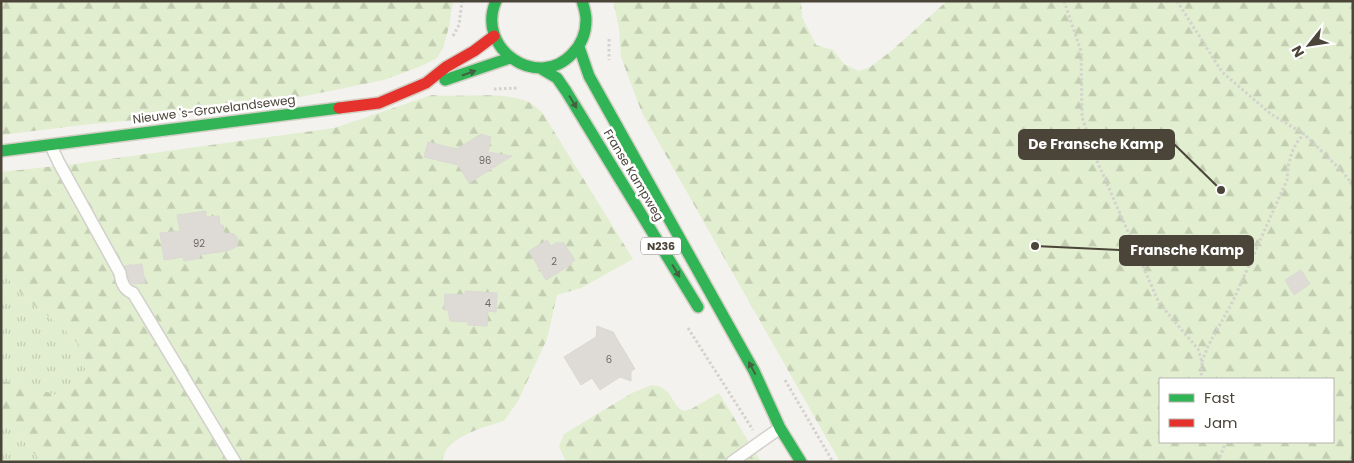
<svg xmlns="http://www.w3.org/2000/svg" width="1354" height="463" viewBox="0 0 1354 463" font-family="Poppins,sans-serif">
<defs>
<pattern id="grass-tufts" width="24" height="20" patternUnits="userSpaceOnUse" patternTransform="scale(1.25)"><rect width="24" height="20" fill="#e1eecf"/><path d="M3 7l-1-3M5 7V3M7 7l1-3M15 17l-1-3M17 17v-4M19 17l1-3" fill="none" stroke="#c3cdb2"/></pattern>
<pattern id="forest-firs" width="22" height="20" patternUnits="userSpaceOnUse" patternTransform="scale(1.25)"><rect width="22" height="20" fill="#e1eecf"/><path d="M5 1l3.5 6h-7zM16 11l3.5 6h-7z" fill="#c3cdb2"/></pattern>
</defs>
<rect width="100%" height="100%" fill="#f4f2ee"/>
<!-- grass -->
<path fill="url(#grass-tufts)" d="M1 271C11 281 19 292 30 302 50 319 97 345 83 377 78 386 72 393 62 398L15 381 1 382Z
M1 420 20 435 40 462H1Z"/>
<!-- forest -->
<path fill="url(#forest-firs)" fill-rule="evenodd" d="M1 1H453L449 27 443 48 437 58 419 67 384 80 225 112 91 124 1 135Z
M613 1H801L802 17 816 45 833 50 844 64 859 71 870 67 890 52 947 1H1353V462H840L642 113 621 57 619 28ZM1160 379H1333V442H1160Z
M432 95C462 98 499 91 526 101 532 102 537 109 542 112L633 259 581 288 557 295 547 339 518 401 504 421C485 427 459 433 446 450 444 453 443 458 442 462H40L20 435 1 420V382L15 381 62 397C72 393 78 386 83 376 97 344 47 318 28 300 18 291 10 280 1 271V172L74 164 334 128Z
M652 385C675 389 668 401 683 411L691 409 719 393 761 462H566L559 446 564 434 632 393Z"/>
<!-- building -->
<path fill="#dedbd6" stroke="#dcd9d4" d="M481 134 491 137 488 152 512 156 469 183 458 165 424 157 428 142 457 149Z
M206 211V217L219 216 220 225H223L224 233 234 234 237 237 238 244 236 247 227 251 199 255 200 258 184 261 183 257 164 260 160 233 180 231 177 215Z
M547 240 551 246 558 242 559 244 563 242 575 260 571 263 572 264 546 280 529 251Z
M142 264 145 283 133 284 129 280 125 266Z
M1301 270 1310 284 1294 295 1285 280Z
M465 291 497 293 496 312 488 311 487 326 468 325V322L450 321 448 310H444L445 294 465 295Z
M597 326 613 332 635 369 631 371V381L620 377 600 390 592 378 581 385 564 357 596 337Z"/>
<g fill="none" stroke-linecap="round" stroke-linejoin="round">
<!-- lane casing -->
<g stroke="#d2d0cb" stroke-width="14">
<path id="lane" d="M51 146 59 163 120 273C121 282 124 290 133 293L235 462
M732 462 780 428"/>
</g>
<!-- fast casing -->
<g stroke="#d3cfc5" stroke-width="14">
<path id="fast" d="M496 1C475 48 537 91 572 54 581 45 586 33 586 20 586 14 584 7 582 1
M579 47 589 76 754 371 780 428 801 462
M540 68 557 78 566 91 698 307
M445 80 510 58
M1 151 339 108"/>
</g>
<!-- jam casing -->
<g stroke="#d3cfc5" stroke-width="14">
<path id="jam" d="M339 108 379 103 426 83 446 67 474 51 494 36"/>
</g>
<!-- path -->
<path stroke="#d3d2cc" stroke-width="3" stroke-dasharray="2.5 2.5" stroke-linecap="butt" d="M1064 1 1081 51 1082 117 1098 163 1159 303 1198 349 1202 362 1201 379
M1177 1 1222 72 1271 114 1304 134 1341 170 1353 185
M453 36 459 25 462 1
M609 39V60
M494 89 518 88
M688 328 753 430
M1202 362 1208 346 1233 301 1287 180C1288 163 1291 147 1304 134
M785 380 833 462
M1218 462 1226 442"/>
<!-- lane -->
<use href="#lane" stroke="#fdfdfc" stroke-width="11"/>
<!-- fast -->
<use href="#fast" stroke="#30b455" stroke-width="11"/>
<!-- jam -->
<use href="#jam" stroke="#e5322d" stroke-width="11"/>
</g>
<!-- one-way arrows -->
<defs><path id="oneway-solid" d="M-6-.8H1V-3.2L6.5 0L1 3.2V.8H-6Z" transform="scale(1.25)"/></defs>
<g fill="#446040">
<use href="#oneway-solid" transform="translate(469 73) rotate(-19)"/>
<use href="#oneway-solid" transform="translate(573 102) rotate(59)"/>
<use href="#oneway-solid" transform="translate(676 271) rotate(59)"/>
<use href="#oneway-solid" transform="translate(752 368) rotate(-118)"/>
</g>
<g text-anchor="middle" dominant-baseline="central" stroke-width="5" stroke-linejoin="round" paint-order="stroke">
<!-- number labels -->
<g font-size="10" fill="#706a61">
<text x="485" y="160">96</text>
<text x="199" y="243">92</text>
<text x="554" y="261">2</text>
<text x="488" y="303">4</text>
<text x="609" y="359">6</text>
</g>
<!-- shield labels -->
<rect fill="#fff" stroke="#817c74" stroke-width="1" x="641" y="237.5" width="40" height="17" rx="4"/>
<g font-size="11" font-weight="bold" fill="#4b4439">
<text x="661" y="246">N236</text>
</g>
<!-- street labels -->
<g font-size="12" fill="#4b4439" stroke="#fff">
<text transform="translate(214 109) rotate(-7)">Nieuwe 's-Gravelandseweg</text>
<text transform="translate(634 175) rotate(59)">Franse Kampweg</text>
</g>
</g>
<!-- callouts -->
<path fill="none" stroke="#4b4439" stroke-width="2" d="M1221 190L1174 144M1035 246L1120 250"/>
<g fill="#4b4439" stroke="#fff" stroke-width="2">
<circle cx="1221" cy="190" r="5"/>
<circle cx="1035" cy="246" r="5"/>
</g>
<g fill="#4b4439" stroke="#4b4439" stroke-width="2">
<rect x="1019" y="130" width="155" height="29" rx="5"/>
<rect x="1120" y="236" width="133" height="29" rx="5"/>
</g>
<g font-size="14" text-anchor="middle" font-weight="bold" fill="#fff">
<text x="1096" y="149">De Fransche Kamp</text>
<text x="1187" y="255">Fransche Kamp</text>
</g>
<!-- border -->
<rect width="1354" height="463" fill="none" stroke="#4b4439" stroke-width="5"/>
<!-- legend -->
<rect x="1159" y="378" width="175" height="65" fill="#ffffff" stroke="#b7b4b0"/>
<rect x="1169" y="394" width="25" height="8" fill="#30b455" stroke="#b7b4b0"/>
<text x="1204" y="403" font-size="15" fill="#4b4439">Fast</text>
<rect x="1169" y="419" width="25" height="8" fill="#e5322d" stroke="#b7b4b0"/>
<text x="1204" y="428" font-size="15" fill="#4b4439">Jam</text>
<!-- north arrow -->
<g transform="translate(1309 45) rotate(240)" stroke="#ffffff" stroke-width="4" paint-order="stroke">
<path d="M0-4L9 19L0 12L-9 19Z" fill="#4b4439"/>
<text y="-8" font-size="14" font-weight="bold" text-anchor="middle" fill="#4b4439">N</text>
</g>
</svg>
